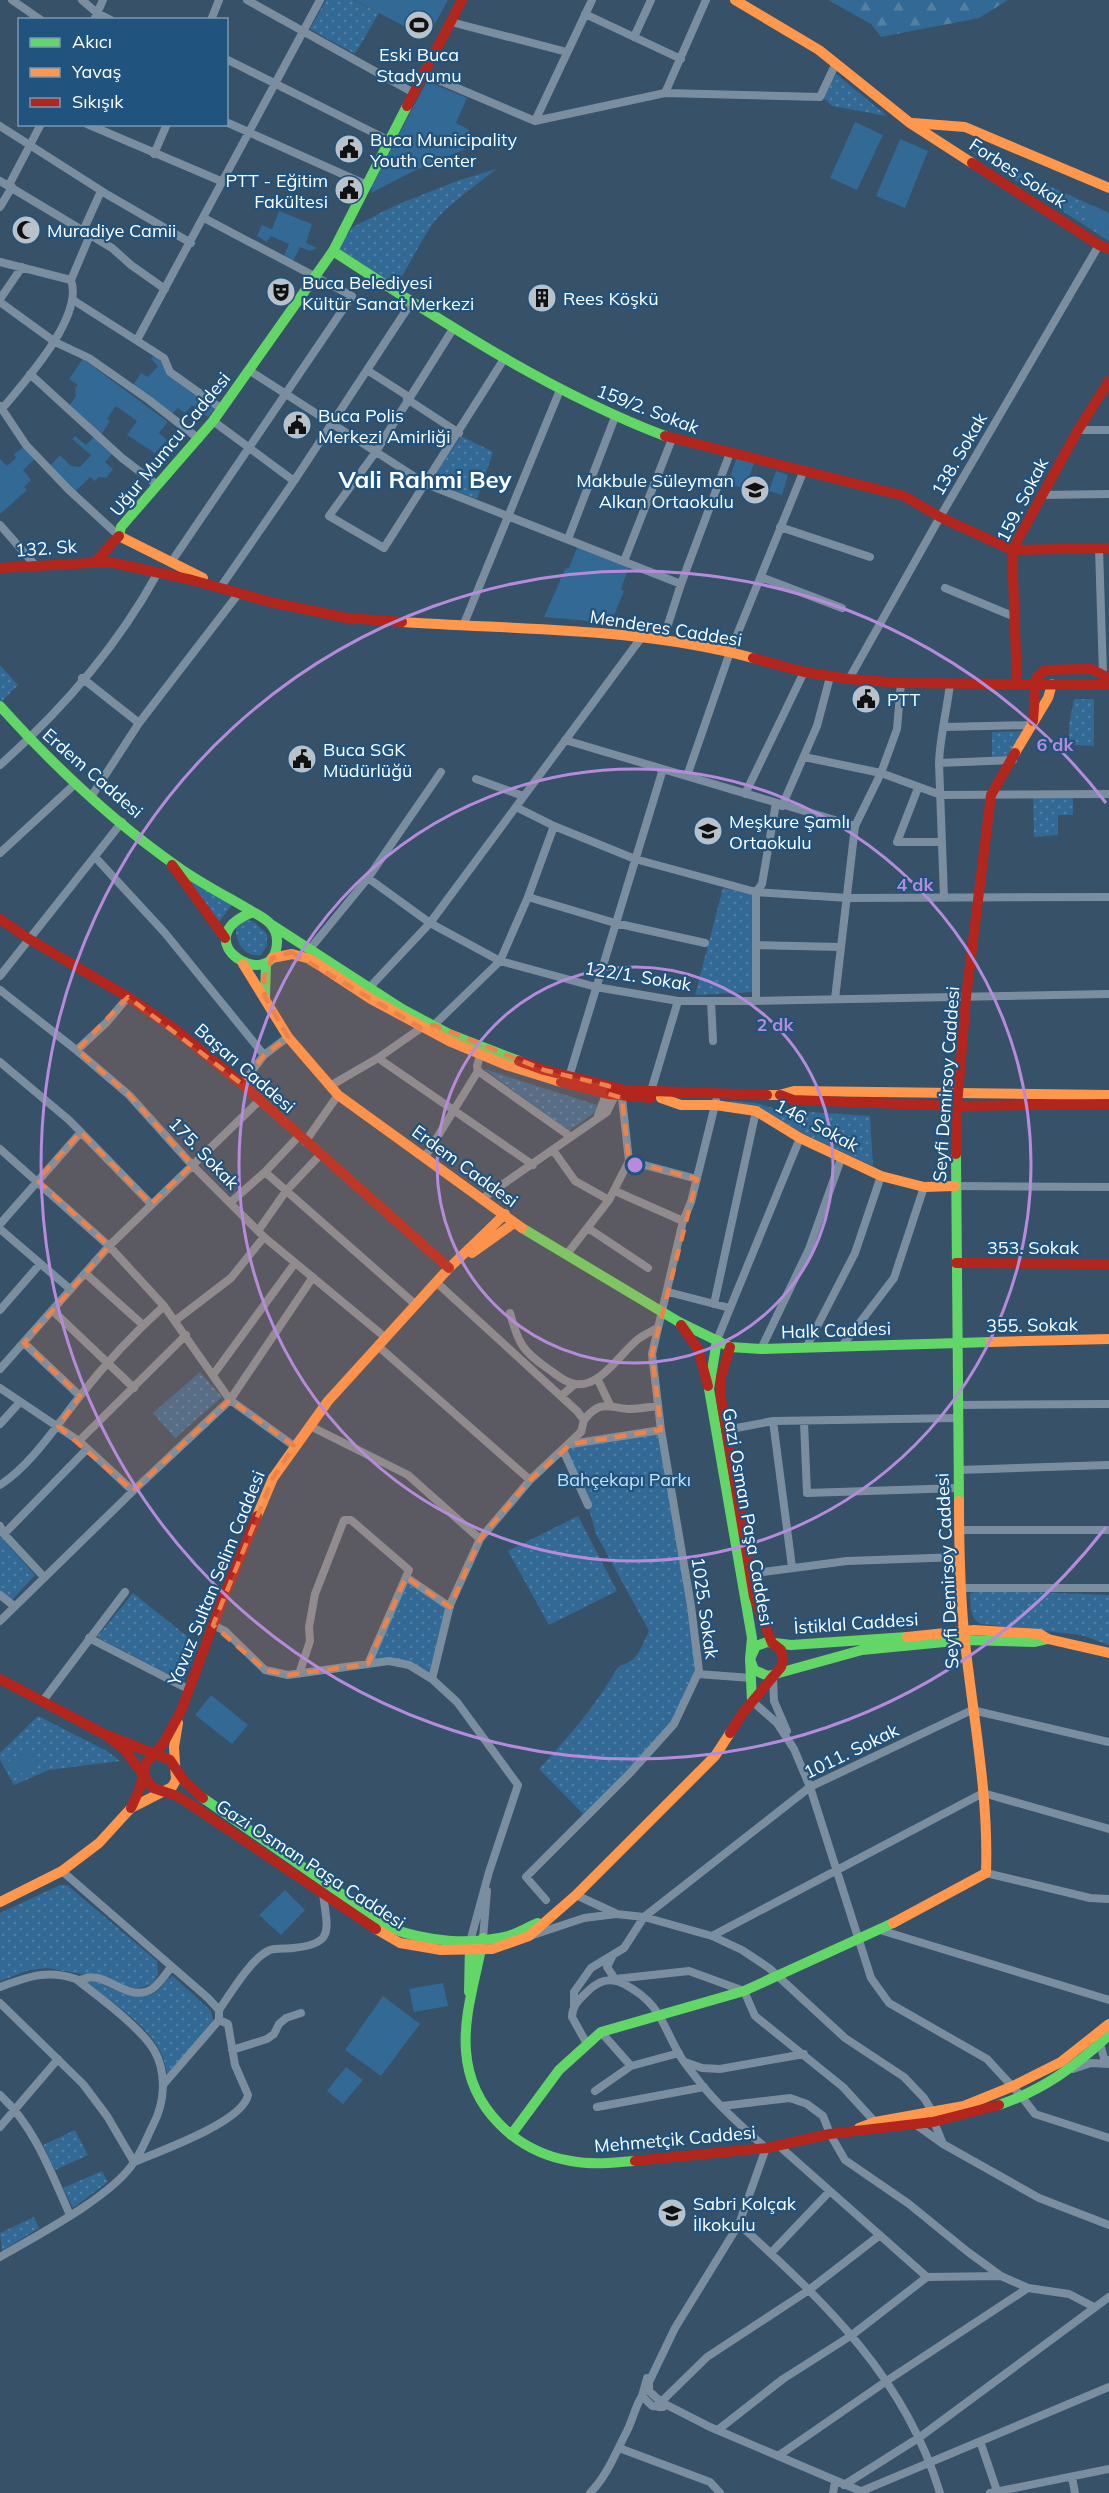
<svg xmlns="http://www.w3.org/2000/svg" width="1109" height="2493" viewBox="0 0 1109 2493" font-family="Mulish,sans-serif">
<defs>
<pattern id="grass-dots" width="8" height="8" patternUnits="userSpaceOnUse" patternTransform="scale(1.5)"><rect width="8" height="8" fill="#336995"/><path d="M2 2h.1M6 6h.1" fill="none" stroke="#5280a5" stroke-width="1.8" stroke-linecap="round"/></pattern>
<pattern id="forest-firs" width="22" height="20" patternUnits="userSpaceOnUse" patternTransform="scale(1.5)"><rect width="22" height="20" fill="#336995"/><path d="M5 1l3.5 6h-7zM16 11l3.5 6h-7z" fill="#5280a5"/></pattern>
</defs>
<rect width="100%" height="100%" fill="#365168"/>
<!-- grass -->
<path fill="url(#grass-dots)" d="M326 0H353L379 13 355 54 310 29Z
M835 73 887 116 832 106 822 97Z
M971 151 1109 213V241L974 154Z
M496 169C476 186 443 207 429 229 417 248 408 268 395 287L337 248 353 227 394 206 457 181Z
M461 436 493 452 477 499 431 481Z
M0 665 18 685 1 702 0 700Z
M1074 699H1094V746L1069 745V725Z
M1023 731 1008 756 992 757V732Z
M1033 798H1073V815H1058V835L1034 837Z
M186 878 232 905 218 923Z
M723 888 753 894 752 992 695 995Z
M244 920 253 921 267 934V946L261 955C245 958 235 942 236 928Z
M484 1069 597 1105V1111L569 1131Z
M733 1101 756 1103 780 1110 870 1116 873 1166 804 1134 760 1108 729 1102Z
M200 1372 222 1397 175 1438 153 1413Z
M661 1430 698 1674 674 1724 585 1816 539 1769C570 1735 595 1707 618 1667 640 1659 639 1651 649 1631L596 1534 588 1505 563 1450 571 1444Z
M578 1516 617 1591 549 1625 508 1551Z
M0 1536 35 1575 12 1600 0 1591Z
M406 1577 450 1607 432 1679 409 1665 368 1664Z
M978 1590 1109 1595V1645L1081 1635 981 1624C969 1618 971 1606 970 1594Z
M133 1593 198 1645 183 1682 97 1637Z
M38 1716 107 1751 120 1761 49 1770 14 1785 0 1760V1753Z
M60 1885H67L157 1961 158 1975 152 1984 136 1989 120 1985 95 1973 81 1974 47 1968 29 1970 0 1981V1913Z
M173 1976 211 2011 214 2025 167 2076C164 2032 117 2007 85 1982L92 1979C109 1987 138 2004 156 1992 163 1987 165 1979 173 1976Z
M75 2130 88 2155 55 2170 43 2145Z
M102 2171 108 2182 73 2208 63 2188Z
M34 2217 39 2228 2 2251 0 2233Z"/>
<!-- forest -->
<path fill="url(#forest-firs)" d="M828 0H1008L979 18 881 37 871 24Z"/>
<!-- garden -->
<path fill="#336995" d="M354 0H448L427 38Z
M427 81 467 98 456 123 470 130 463 136 459 145 465 149 414 171 371 193 372 185Z
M855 122 883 135 857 190 830 178Z
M900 139 928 151 905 208 876 196Z
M1092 205 1109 213 1108 235 1083 223Z
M279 211 312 224 306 243 317 248 310 251 300 247 293 261 284 256 289 244 271 236 267 242 257 236 262 225 272 229Z
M154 355 216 407 208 417 192 405 185 413 178 408 172 414 132 387 141 373 148 377 158 366 151 359Z
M83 359 168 422 159 433 167 440 155 453 127 435 137 421 116 406 107 419 110 421 101 435 69 406 76 396 75 388 78 385 69 379Z
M75 436 86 445 94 437 112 454 105 462 113 469 106 478 99 477 95 481 90 477 75 492 50 466 60 455 71 466 80 467 91 455 72 439Z
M25 446 35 459 23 470 31 480 24 487 27 490 0 514V459L7 466 16 458 14 454Z
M737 457 754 463 745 489 728 483Z
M776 471 788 475 782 495 769 491Z
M578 545 629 566 621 589 624 591 611 623 544 617 565 569 569 568Z
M211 1695 248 1725 232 1744 195 1715Z
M32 1751 38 1766 12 1777 6 1762Z
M285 1890 305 1910 281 1935 259 1915Z
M443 1983 448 2006 414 2012 409 1989Z
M383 1996 420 2024 381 2076 345 2050Z
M346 2067 363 2080 343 2104 327 2091Z"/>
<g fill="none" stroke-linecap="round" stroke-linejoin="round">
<!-- street -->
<path stroke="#7b8e9f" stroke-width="8" d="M12 0 41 20
M82 0 97 13 111 20
M247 0 414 93
M585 14 681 59
M94 20 103 0
M211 20 219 0
M451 22 567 52
M634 37 651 0
M226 59 390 141
M424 74 535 121
M665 93 706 0
M535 121 665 93 820 97 836 63
M535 121 592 0
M226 122 367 185
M87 124 223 182
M0 126 108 195 191 243
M154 154 167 124
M0 181 112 248 131 265 165 289
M9 185 41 124
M0 207 12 187
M83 231 101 191
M0 262 71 280
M0 299 22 267
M73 300 164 358 170 372 222 409
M0 302 55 342 89 358 149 400 199 439
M453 329 375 453 329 516 384 548 504 359
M137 340 320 0
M367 370 409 397
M250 371 426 484 681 584
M30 374 122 458 156 484
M407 399 459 433
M0 406 26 445 69 490 119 536
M2 409C25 381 84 317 71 280L90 235
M213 421 294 481
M1078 430H1109
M1042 495 1109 494
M0 525 35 565
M780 527 870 557
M568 539 615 417
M1099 548 1103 675
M172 561 352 296 204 218
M624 561 672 439
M761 577 842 608
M220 588 294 481 411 303
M945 588 1015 617
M463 626 560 390
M663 640 681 584 730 453
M82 678 139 723
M849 679 940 517 1099 245
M945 727 1033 725
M565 740 855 826
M804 757 881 773 941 795 1109 794
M939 763 1013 760
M0 765C61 711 118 645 157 574
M687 776 730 652 804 470
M476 779 523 796
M918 788 897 842H941
M745 794 804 672
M91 797 139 723 239 593
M782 806 817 726 830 677
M516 807 554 826 635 859 756 892 848 898 1109 897
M0 853 75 784
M95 857 165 933 264 1055
M368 878 430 923 500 961 596 987 678 1001H752L1109 994
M528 897 615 923 705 943
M944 898 939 763C940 736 947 710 950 684
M756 945 841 947
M309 950 368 878 441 772
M0 976 122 822
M369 988 430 923 641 638
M0 990 75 1049 129 1095 192 1165 264 1237 386 1338
M835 999 855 826 881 773 897 729 901 683
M711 1001 713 1041
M756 1001V892L762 884 776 803
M77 1050 107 1022 128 997
M378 1058 533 1165
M0 1062 69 1120 151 1204
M478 1071 571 1137
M569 1077 663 769
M242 1084 264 1055 288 1037
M330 1086 378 1058 421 1028 434 1025 500 961 528 897 554 826
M651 1091 678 1001
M598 1116 608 1089
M305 1142 338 1095
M0 1149 109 1246 164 1306 230 1400 294 1446
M553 1150 575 1181 609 1200
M425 1157 478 1071 477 1066 480 1056
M629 1161 697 1179
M265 1172 416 1305
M955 1186 1109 1187
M615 1191 683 1221
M483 1198 607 1112 616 1093
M231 1202 265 1172 299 1136
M0 1224 81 1132
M588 1228 648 1268
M0 1229 70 1289
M258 1231 286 1191 320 1155
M567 1254 609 1200 629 1161 622 1098
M85 1273 143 1325
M668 1292 730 1308
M714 1304 756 1111
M0 1310 40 1264
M52 1310 134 1388
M510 1313C518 1342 522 1351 547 1368 556 1374 565 1383 575 1384 600 1388 620 1354 637 1340 643 1335 651 1332 657 1328
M176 1320 231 1278 264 1237
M717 1340 800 1138
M24 1343 80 1396
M378 1346 530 1480
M807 1346 855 1253 881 1176
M842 1346 894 1278 924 1187
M761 1349 809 1249 841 1159
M0 1369 109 1246 260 1100
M213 1375 295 1263
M597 1378 610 1405
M0 1388 79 1441 133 1491
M561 1396 575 1384
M957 1405 1109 1404
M584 1420C600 1400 607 1407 628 1409 638 1409 649 1407 658 1406
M773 1421 792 1567
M804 1422 807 1493 959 1488
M0 1424 20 1402
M310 1426 408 1475 480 1539
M726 1430 773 1421 958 1418
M79 1441 186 1335
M571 1444 661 1430
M563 1450 588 1505
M959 1470 1109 1465
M0 1485C31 1465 57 1425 80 1396 105 1364 134 1333 164 1306
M0 1526 4 1534 44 1577
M959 1530H1109
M4 1534 86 1450
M406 1577 450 1607
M751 1577 763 1572 847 1561 960 1557
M962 1588H1109
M0 1595 14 1606
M0 1621 133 1491 230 1400 313 1277
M213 1625 225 1631 265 1670 288 1675 389 1661 409 1665 432 1679 457 1702 518 1785 489 1872 471 1938
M89 1638 188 1689
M299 1674 310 1641 309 1627 315 1594 344 1520H351L409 1570 368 1664
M698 1674 751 1678
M773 1677 774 1701 787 1731
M432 1679 450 1605 480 1539 530 1480 581 1432 584 1420 577 1411 436 1282
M752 1701 777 1723 794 1749 810 1787 871 1978 889 2003 987 2059 1022 2097 1035 2114 1109 2138
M42 1702 125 1592
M62 1871 208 1998 219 2010V2020
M986 1873 1090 1898 1109 1899
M576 1895 615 1913
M546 1900 526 1877 630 1773 674 1724 699 1671 691 1606 661 1430 652 1354 683 1221 691 1202 716 1101
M880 1930 1109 2000
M533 1935 584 1918 616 1914 644 1917 712 1936 742 1950 769 1968 845 2038 904 2077 924 2098 932 2111 934 2122 943 2144
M712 1936 983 1793 1109 1829
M483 1938 487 1891
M612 1957 607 1967 615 1979 689 1971 744 1991 755 2016 843 2087 875 2122
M79 1981C102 1965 127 2005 152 1989 159 1984 166 1974 171 1967
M0 1987C27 1977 47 1969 76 1979 98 1996 140 2027 154 2050 167 2073 165 2102 153 2125 147 2137 142 2151 134 2162 113 2196 36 2236 0 2257
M0 2003 83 2084 107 2116 134 2162
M574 2005V1992L591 1968 624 1948 644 1917 810 1787 972 1710 1109 1742
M219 2010C230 1994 252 1957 270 1950 276 1948 286 1949 293 1948 336 1944 327 1929 323 1893
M601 2032 631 2066
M587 2044 572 2017C572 2005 580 1999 588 1991 599 1980 611 1977 624 1984 660 2003 661 2022 679 2054 685 2065 694 2074 701 2084 720 2107 743 2128 766 2148L739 2224 675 2328 649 2382V2391L661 2402 710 2427 865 2493
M1100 2044 1104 2058 1109 2061
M232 2050 267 2039 274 2034 279 2024 286 2018 301 2013
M685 2062 702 2068 720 2069 804 2054
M1073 2069 1091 2063 1109 2064
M163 2085 219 2020
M595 2091 631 2066 679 2053
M0 2095C35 2127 51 2173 70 2215
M722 2106 790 2098 807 2104 823 2116 830 2134 845 2160 909 2204 968 2252 1001 2276 1028 2288 1069 2294 1094 2307
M597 2107 704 2087
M915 2124 943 2144 1039 2198 1109 2225
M0 2127 58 2059
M778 2145 927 2277 1001 2276
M134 2162C160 2151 243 2122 248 2095L235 2065 228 2024 219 2020
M739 2224C826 2304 905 2377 940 2493
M771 2253 829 2192
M647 2378 642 2396 652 2406 663 2407
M659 2407 661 2402 707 2357 809 2290 880 2235
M719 2429 783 2379 852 2335 927 2277
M980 2441 997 2491
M619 2448 710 2482 720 2493
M778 2456 888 2380 1028 2288
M1072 2477 1075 2493
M844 2485 920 2437 1109 2297
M862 2491 1109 2387
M590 2493C607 2476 616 2452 627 2431 633 2419 635 2407 642 2396
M833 2493 835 2482
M990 2493 1109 2469"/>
<!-- fast -->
<path stroke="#63d668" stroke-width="10" d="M333 251C440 320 545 390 665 436
M119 536 121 527 213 421 333 251 407 106
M0 706C53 765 112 821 178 867 202 884 228 897 253 912
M253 912C266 919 278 926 277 943 274 996 181 940 253 912Z
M272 925 402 1009 449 1034 519 1061
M265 997 266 964
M956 1154 959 1501
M522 1228 679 1322 730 1347 761 1349 991 1342
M717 1340 709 1389 752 1638 750 1659 752 1701
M907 1637 791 1645 767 1642 756 1646 750 1659 754 1670 768 1676 862 1650 965 1640 1035 1642 1048 1639
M203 1798 391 1928C426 1942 471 1945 508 1936 518 1933 528 1927 538 1923
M483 1938C477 1975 463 2013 466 2051 470 2108 516 2152 571 2161 592 2165 613 2163 635 2161
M469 1992 470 1945
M999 2105C1043 2090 1076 2066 1109 2035
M511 2135 559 2070 601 2032 744 1991 893 1923"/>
<!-- slow -->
<path stroke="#ff974d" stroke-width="10" d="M735 0 819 50 910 123 972 163
M913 123 965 127 1109 188
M119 536 203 578
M402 622C519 630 638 627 753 658
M1015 753 1048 698 1052 684
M272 958 292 954 310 959 371 999 451 1042 506 1065 561 1082
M243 964 288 1037 338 1095 522 1228
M767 1095H779L794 1091 1109 1095
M661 1098 681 1105H715L756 1111 800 1138 881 1176 924 1187 955 1186
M472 1253 514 1223
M991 1342 1109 1339
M257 1516 273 1478 328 1401 449 1268 505 1214
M907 1637 974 1630 1040 1634 1048 1639 1109 1653
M0 1902 62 1871 99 1843 131 1808 172 1787 176 1780 174 1747 178 1723
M893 1923 986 1873C989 1793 972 1712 964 1633 960 1589 959 1544 959 1501
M376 1929 400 1943 441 1950 492 1949 529 1936 576 1895 715 1756 730 1733
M859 2128 875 2122 964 2106 1011 2087 1061 2062 1109 2024"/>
<!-- jam -->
<path stroke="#b3261e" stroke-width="10" d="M407 106 462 0
M972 163 1099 245 1109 249
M665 436 904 496 940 517 1012 550 1109 548
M95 562 119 536
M0 568 109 562 192 580 270 602 347 618 402 622
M753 658 804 672 849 679 901 683 1109 685
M1017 684 1012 550 1078 430 1109 381
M1033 721 1036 678 1045 670 1091 669 1109 678
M172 865 225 938
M0 919 29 939 128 997 172 1027 242 1084 449 1268
M519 1061 544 1070 625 1090 767 1095
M561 1082 608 1094 651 1098
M780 1095 793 1100 957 1106 1109 1104
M956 1154 957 1106 966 997 991 795 1015 753
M956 1263 1109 1264
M681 1325 698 1349 708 1386
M0 1679 104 1734 170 1760 185 1782 203 1798
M730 1733 742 1714 781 1667 783 1661 781 1650 772 1643 754 1597 721 1399V1377L730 1347
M104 1734 124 1749 153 1788 177 1796 193 1806 376 1929
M131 1808 140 1788 146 1763 163 1744 181 1711 223 1598 257 1516
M635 2161 767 2148 830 2134 933 2122 999 2105"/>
</g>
<!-- marked area -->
<path fill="#ee8249" fill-opacity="0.2" stroke="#ee8249" stroke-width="4.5" stroke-dasharray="12 8" stroke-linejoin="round" d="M291 952 421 1028 434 1025 544 1070 609 1086 606 1093 622 1098 629 1161 697 1179 652 1354 661 1430 571 1444 530 1480 480 1539 450 1607 406 1577 368 1664 288 1675 265 1670 213 1625 273 1478 294 1446 230 1400 133 1491 58 1426 80 1396 24 1343 109 1246 37 1180 81 1132 151 1204 192 1165 129 1095 77 1050 128 997 242 1084 264 1055 288 1037 265 997 264 977 272 958Z"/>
<!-- distance rings -->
<g fill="none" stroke="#b68bdc" stroke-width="3">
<circle cx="635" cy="1165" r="198"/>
<circle cx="635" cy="1165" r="396"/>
<path d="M1106 1527A594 594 0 1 1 1106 803"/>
</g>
<!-- icons -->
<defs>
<g id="stadium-disc" transform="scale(1.5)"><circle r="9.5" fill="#b9c2ca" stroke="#20537e"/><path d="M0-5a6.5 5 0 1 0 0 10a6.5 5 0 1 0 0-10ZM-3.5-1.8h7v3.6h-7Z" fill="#111"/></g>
<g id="civic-disc" transform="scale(1.5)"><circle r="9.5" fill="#b9c2ca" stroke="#20537e"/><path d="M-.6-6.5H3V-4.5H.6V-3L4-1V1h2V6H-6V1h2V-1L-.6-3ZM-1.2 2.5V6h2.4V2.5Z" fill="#111"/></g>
<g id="mosque-disc" transform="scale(1.5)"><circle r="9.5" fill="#b9c2ca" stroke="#20537e"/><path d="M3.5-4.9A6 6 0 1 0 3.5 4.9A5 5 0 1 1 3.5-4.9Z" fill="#111"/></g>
<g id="theatre-disc" transform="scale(1.5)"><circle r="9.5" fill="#b9c2ca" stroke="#20537e"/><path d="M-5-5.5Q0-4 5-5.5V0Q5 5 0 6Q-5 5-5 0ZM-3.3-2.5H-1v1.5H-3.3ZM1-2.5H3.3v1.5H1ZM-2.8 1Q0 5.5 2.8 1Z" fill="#111"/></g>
<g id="building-disc" transform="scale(1.5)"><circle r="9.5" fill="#b9c2ca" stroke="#20537e"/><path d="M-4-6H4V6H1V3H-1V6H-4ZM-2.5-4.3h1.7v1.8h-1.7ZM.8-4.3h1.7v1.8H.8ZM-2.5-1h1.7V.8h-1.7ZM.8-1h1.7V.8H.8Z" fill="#111"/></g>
<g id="school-disc" transform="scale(1.5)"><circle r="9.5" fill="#b9c2ca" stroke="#20537e"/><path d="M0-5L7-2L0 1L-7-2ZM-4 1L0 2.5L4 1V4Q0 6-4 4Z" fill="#111"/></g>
</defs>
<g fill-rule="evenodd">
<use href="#stadium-disc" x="419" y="25"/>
<use href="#civic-disc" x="349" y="149"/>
<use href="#civic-disc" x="349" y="190"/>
<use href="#mosque-disc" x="26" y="230"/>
<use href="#theatre-disc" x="281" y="292"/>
<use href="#building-disc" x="542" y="298"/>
<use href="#civic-disc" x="297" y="425"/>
<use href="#school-disc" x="755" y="490"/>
<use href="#civic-disc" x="866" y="699"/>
<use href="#civic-disc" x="302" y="759"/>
<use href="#school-disc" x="708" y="831"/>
<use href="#school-disc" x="672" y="2213"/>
</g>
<g text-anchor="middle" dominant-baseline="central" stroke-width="4.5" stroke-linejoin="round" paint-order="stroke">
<!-- poi labels -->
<g font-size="18" fill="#fff" stroke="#20537e" text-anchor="start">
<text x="419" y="54" text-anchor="middle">Eski Buca<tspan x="419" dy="21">Stadyumu</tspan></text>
<text x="370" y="139">Buca Municipality<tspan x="370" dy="21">Youth Center</tspan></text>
<text x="328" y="180" text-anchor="end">PTT - Eğitim<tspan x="328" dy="21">Fakültesi</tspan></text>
<text x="47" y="230">Muradiye Camii</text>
<text x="302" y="282">Buca Belediyesi<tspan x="302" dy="21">Kültür Sanat Merkezi</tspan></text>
<text x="563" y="298">Rees Köşkü</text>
<text x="318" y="415">Buca Polis<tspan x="318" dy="21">Merkezi Amirliği</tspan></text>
<text x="734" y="480" text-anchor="end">Makbule Süleyman<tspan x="734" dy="21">Alkan Ortaokulu</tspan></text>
<text x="887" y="699">PTT</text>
<text x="323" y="749">Buca SGK<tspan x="323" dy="21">Müdürlüğü</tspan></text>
<text x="729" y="821">Meşkure Şamlı<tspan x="729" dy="21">Ortaokulu</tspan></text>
<text x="693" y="2203">Sabri Kolçak<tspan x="693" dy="21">İlkokulu</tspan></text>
</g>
<!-- street labels -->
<g font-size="18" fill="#fff" stroke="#20537e">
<text transform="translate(1018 173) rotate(33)">Forbes Sokak</text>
<text transform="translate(648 409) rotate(21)">159/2. Sokak</text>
<text transform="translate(170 444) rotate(-51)">Uğur Mumcu Caddesi</text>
<text transform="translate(959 454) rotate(-60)">138. Sokak</text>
<text transform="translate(1022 500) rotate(-63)">159. Sokak</text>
<text transform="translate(46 548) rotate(-4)">132. Sk</text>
<text transform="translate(666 628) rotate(9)">Menderes Caddesi</text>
<text transform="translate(93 773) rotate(41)">Erdem Caddesi</text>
<text transform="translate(638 976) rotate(9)">122/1. Sokak</text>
<text transform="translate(245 1068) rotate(41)">Başarı Caddesi</text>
<text transform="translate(946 1084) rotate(-86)">Seyfi Demirsoy Caddesi</text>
<text transform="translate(817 1125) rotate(28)">146. Sokak</text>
<text transform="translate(204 1153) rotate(46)">175. Sokak</text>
<text transform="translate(465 1166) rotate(36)">Erdem Caddesi</text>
<text x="1033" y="1247">353. Sokak</text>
<text transform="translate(1032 1325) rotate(-1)">355. Sokak</text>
<text transform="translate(836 1330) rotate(-2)">Halk Caddesi</text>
<text transform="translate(748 1517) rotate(80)">Gazi Osman Paşa Caddesi</text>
<text transform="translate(947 1571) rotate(-93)">Seyfi Demirsoy Caddesi</text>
<text transform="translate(216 1578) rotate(-68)">Yavuz Sultan Selim Caddesi</text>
<text transform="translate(705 1608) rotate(82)">1025. Sokak</text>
<text transform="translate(856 1623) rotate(-4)">İstiklal Caddesi</text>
<text transform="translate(851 1751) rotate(-26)">1011. Sokak</text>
<text transform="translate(311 1864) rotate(33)">Gazi Osman Paşa Caddesi</text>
<text transform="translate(675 2139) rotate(-5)">Mehmetçik Caddesi</text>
</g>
<!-- park labels -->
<g font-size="18" fill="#c7e1f5" stroke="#20537e">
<text x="624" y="1479">Bahçekapı Parkı</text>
</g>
<!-- district labels -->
<g font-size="24" font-weight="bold" fill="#fff" stroke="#20537e">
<text x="425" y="479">Vali Rahmi Bey</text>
</g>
</g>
<circle cx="635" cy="1165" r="9" fill="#b68bdc" stroke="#20537e" stroke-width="3"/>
<g font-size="18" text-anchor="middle" font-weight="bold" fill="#b68bdc" stroke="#20537e" stroke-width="4.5" stroke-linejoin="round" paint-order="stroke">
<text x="1055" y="751">6 dk</text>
<text x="915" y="891">4 dk</text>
<text x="775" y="1031">2 dk</text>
</g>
<!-- legend -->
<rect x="18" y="18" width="210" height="108" fill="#20537e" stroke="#7998b2" stroke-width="1.5"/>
<rect x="30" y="38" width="30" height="9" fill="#63d668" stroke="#7998b2" stroke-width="1.5"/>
<text x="72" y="48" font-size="18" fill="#ffffff">Akıcı</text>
<rect x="30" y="68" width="30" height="9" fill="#ff974d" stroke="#7998b2" stroke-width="1.5"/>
<text x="72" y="78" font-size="18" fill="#ffffff">Yavaş</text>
<rect x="30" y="98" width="30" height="9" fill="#b3261e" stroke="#7998b2" stroke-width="1.5"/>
<text x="72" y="108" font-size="18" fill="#ffffff">Sıkışık</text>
</svg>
